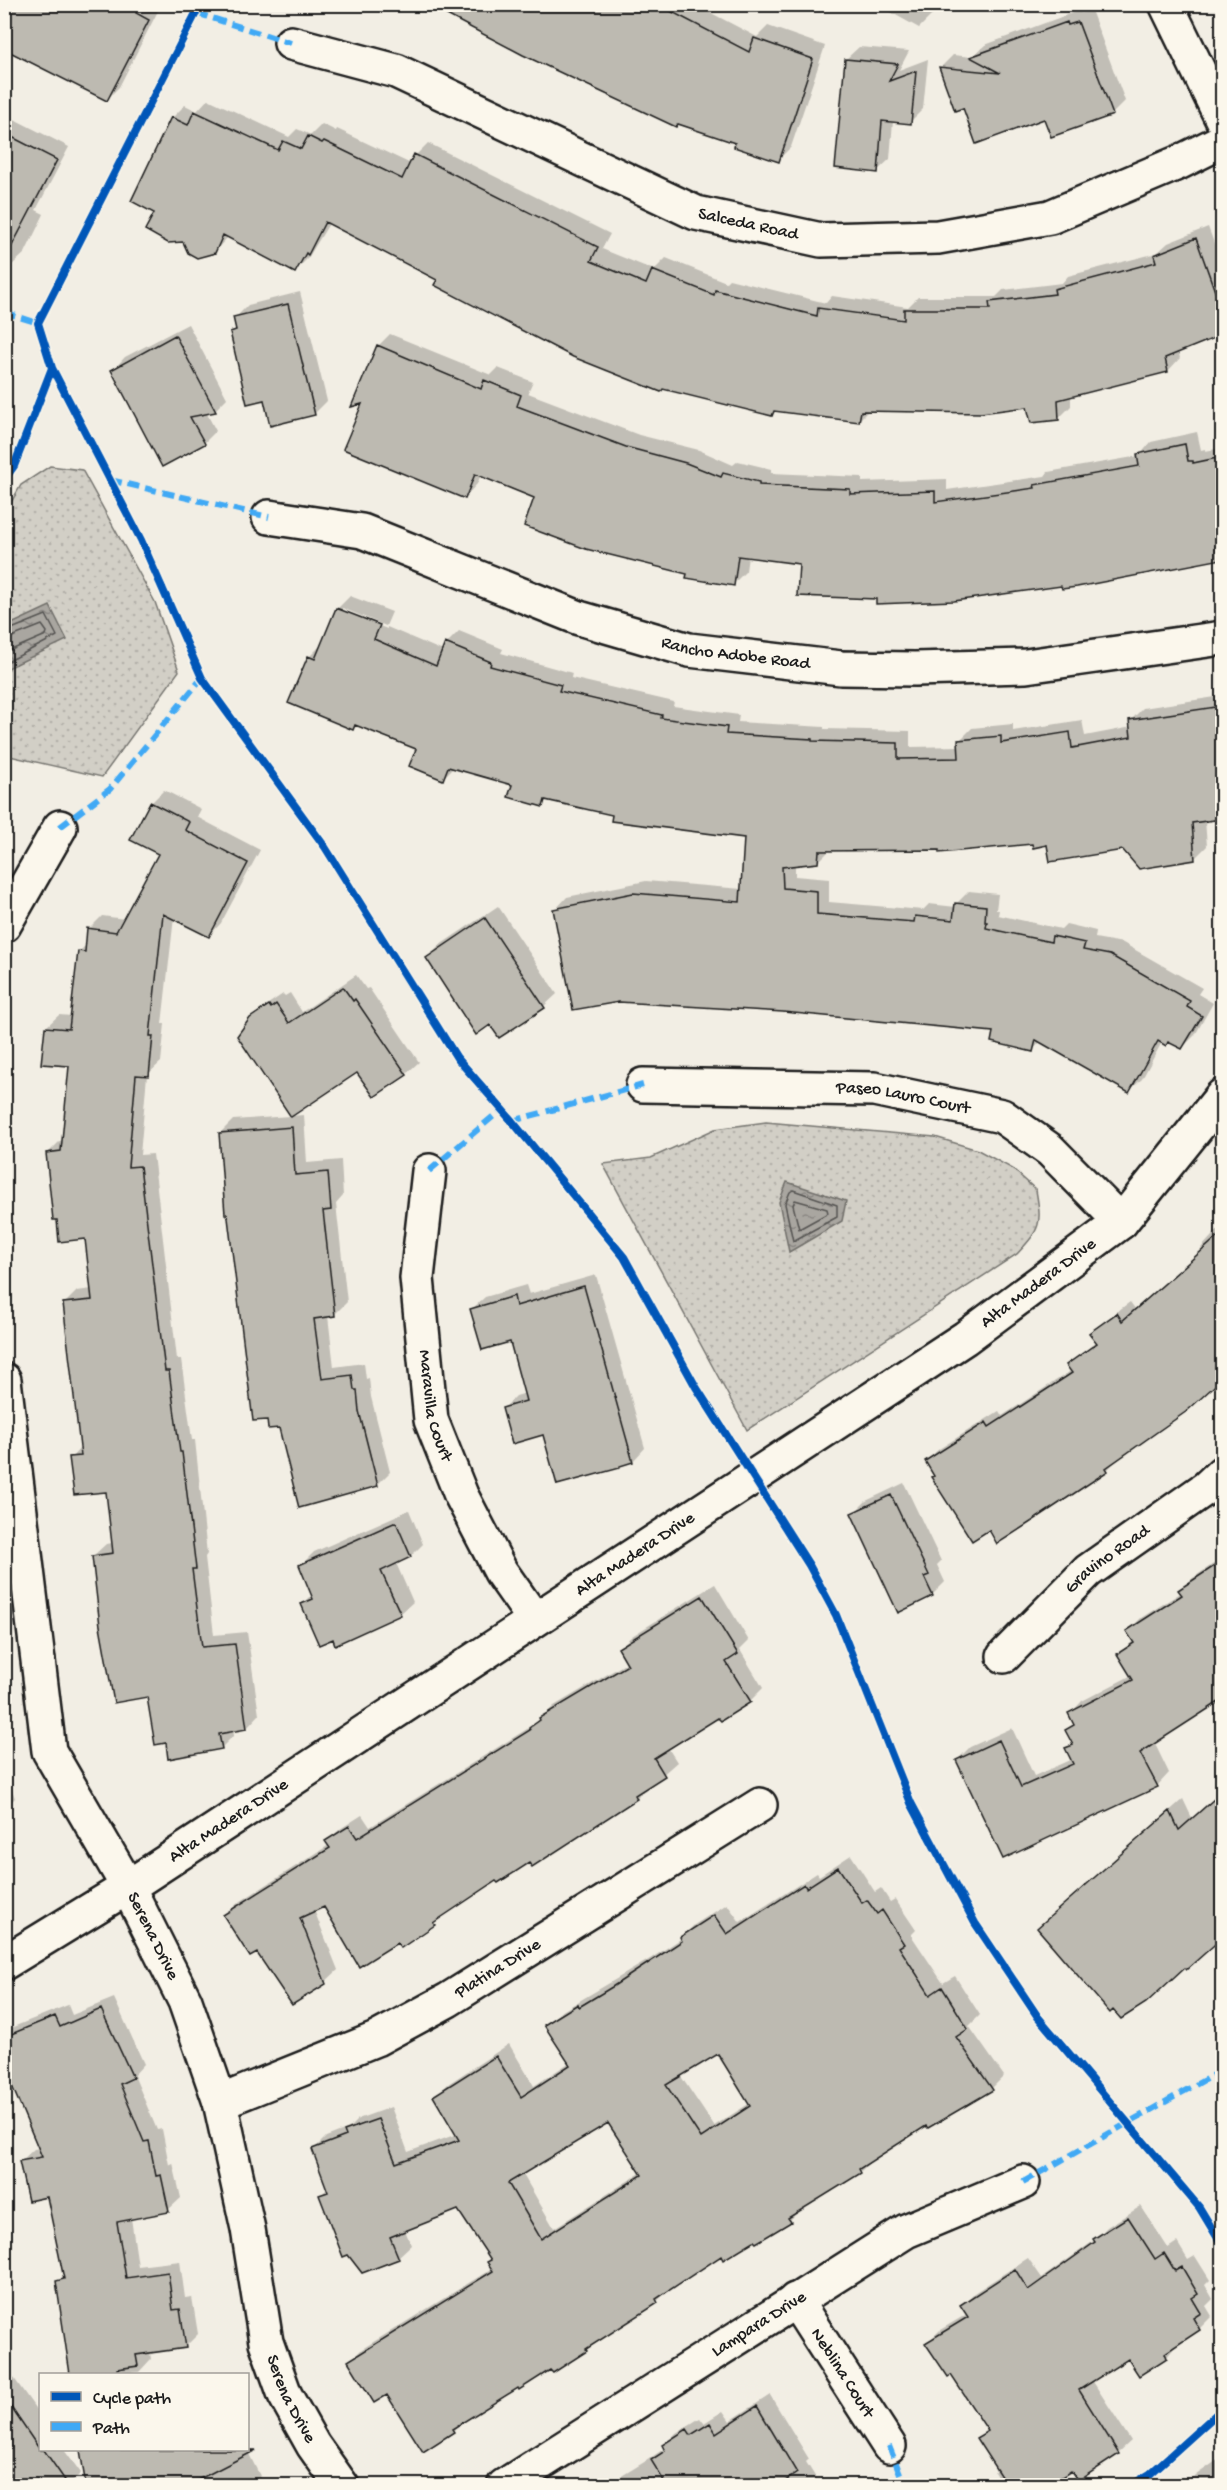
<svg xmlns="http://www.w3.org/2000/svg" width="1227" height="2490" viewBox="0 0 1227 2490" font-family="'Gochi Hand',sans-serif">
<defs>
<pattern id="grass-dots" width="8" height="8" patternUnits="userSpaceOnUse" patternTransform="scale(1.5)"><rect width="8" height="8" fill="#d2cfc6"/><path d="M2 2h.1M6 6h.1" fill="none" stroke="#b4b1aa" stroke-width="1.8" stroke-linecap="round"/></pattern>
<pattern id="water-ripples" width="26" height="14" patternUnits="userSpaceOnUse" patternTransform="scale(1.5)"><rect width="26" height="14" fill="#a9a6a0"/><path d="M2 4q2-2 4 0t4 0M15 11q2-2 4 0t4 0" fill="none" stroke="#898682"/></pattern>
</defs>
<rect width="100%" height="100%" fill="#f2eee4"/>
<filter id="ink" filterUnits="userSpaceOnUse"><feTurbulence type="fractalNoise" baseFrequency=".0167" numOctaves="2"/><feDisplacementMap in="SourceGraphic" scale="12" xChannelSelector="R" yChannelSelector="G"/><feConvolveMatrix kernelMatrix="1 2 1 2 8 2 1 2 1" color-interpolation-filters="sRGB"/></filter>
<g filter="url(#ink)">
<!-- grass -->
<path fill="url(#grass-dots)" stroke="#777671" stroke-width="1.5" d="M50 466 82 470 155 602 179 671 102 777 5 755V513L21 485Z
M766 1122 935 1137 978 1150 1013 1169 1036 1190C1042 1225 1041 1228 1017 1254L747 1430 603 1164 651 1158 715 1129Z"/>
<!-- water -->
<path fill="url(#water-ripples)" stroke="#716f6b" stroke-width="1.5" d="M50 606 67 640 8 668 5 663V627Z
M787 1182 846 1201 842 1221 789 1252 779 1202Z"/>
<!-- shadow -->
<path fill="#0003" fill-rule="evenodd" d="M4 4H155L160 7 119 87 107 99Z
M432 4H694L757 37 768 26 825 46 791 147 778 160Z
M876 4H933L932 15 919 28Z
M1080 10 1081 13 1091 10 1125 101 1112 114 1045 117 964 106 940 68 953 55 972 57 985 45Z
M859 47 909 51 899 70 928 59 923 109 910 122 893 121 890 159 877 171 846 59Z
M208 99 289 137 297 129 311 135 322 124 336 131 337 129 411 164 416 155 428 143 610 234 602 249 654 270 666 258 726 282 729 279 826 303 832 296 908 307 918 297H996L1003 290 1062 283 1068 276 1157 253 1168 243 1208 227 1222 264V333L1178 351 1180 358 1168 371 1071 396V406L1058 419 1028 406 869 410 859 420 777 410 772 415 439 279 330 222 308 258 295 271 229 236 214 252 184 240 156 213 133 200 172 118 185 105 197 111Z
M4 114 69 147 36 210 44 214 25 253 12 265 4 262Z
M300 292 327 401 314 414 265 399 232 333 237 327 235 318 248 305Z
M188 324 227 398 215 410 206 412 216 431 204 443 113 370 125 357Z
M390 334 491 375 498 368 533 382 528 393 639 435 699 450 733 465 738 461 771 469V473L862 477V482L947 479V490L1045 476 1048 472 1139 456 1151 442 1197 432 1201 450 1205 449V451L1222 448V557L1063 587 1062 585 800 563 748 556 746 571 733 584 689 573 536 497 481 475 477 484 465 497 364 402 378 346Z
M350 596 392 612 386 626 342 608V611L387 629V627L443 651 446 644 459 631 503 649 501 653 572 673 571 678 674 702 673 706 739 715 738 722 824 727V729L910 731V747L960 746 959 741 972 728 1013 724V731L1082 720 1085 736 1132 727 1131 720 1143 708 1222 696V817L1205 820 1207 846 1194 859 1123 849 1033 842 940 848 830 850 818 862 795 864V876L829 879V902L923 910 929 904 956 907V904L969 891 998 894 996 910H999L998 915 1061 929 1066 924 1096 931 1095 938 1123 943 1202 988 1198 994 1213 1003 1195 1035 1182 1048 1169 1040 1162 1042 1142 1079 1129 1091 1041 1041 1033 1050 995 1031 555 910 567 897 646 881 742 889 746 837 548 799 542 805 513 784 454 767 443 778 418 748 357 724 353 729 309 657 322 644 337 609Z
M164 790 201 809 197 817 260 850 221 923 209 936 174 917 162 1024H165L161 1062 147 1075 140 1155 153 1154 177 1359H181L192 1440H195L207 1554 205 1557 214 1635 247 1632 259 1715 247 1728 233 1730 234 1735 221 1748 167 1741 93 1556 106 1544 113 1543 107 1490 71 1458 81 1447 64 1304 77 1291 92 1289 87 1238 48 1153 60 1141 64 1140 71 1065 46 1027 59 1015 72 1016 79 952 87 944 89 929 102 916 125 919 160 853 151 803Z
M498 906 557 994 544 1006 499 1036 491 1023 428 958 440 945Z
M356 975 366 989 369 988 419 1062 406 1074 358 1071 251 1019 265 1006 283 994 285 996 290 993 302 1012Z
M304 1115 307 1163 341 1160 343 1196 336 1204 347 1302 334 1315 328 1316 334 1367 364 1363 366 1379 369 1378 371 1397 390 1472 377 1485 300 1506 220 1133 233 1120Z
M1222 1225V1377L1186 1410 1120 1457 1107 1470 990 1528 935 1475 926 1461 939 1449 999 1411 1002 1416 1072 1370 1068 1366 1097 1341 1091 1333 1104 1321 1130 1302 1136 1310 1203 1251 1201 1248Z
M596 1275 645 1448 633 1461 619 1467 544 1434 504 1408 516 1396 526 1393 511 1340 472 1309 485 1297 526 1285 529 1294Z
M904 1483 941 1561 937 1565 945 1582 932 1595 853 1514 866 1501Z
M409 1510 423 1544 411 1556 396 1563 413 1602 400 1614 334 1637 302 1605 313 1594 301 1565 314 1552Z
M1222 1558V1698L1154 1742 1169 1773 1157 1786 1003 1857 957 1760 970 1747 1012 1728 1034 1776 1072 1759 1067 1749 1073 1742 1067 1730 1075 1723 1070 1714 1082 1701 1132 1675 1119 1654 1134 1640 1128 1631 1141 1618 1182 1592 1180 1590 1193 1578Z
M715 1584 749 1641 740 1650 763 1688 750 1701 721 1719 719 1716 668 1748 677 1762 636 1798 532 1865 530 1861 496 1879 445 1913 434 1924 398 1941 324 1905 314 1910 338 1970 325 1982 257 1951 225 1915 238 1903 329 1845 327 1842 340 1829 362 1815 370 1827 535 1724 554 1706 628 1662 619 1648 632 1636Z
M4 1768 15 1798 4 1809Z
M1222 1792V1936L1218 1940 1052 1915 1183 1799 1192 1818Z
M851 1855 875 1892 881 1888 890 1902 895 1899 916 1930 911 1935 943 1983 955 1976 980 2015 969 2026 1004 2076 992 2088 927 2124 873 2159 860 2172 802 2208 790 2220 722 2254 670 2289 657 2301 595 2341 586 2350 519 2386 464 2419 453 2431 387 2393 350 2361 362 2349 493 2268 492 2260 459 2208 405 2230 411 2245 398 2257 321 2195 328 2188 313 2150 326 2137 349 2128 358 2119 391 2107 408 2152 457 2134 435 2097 448 2084 509 2044 534 2086 570 2062 546 2026 559 2013 650 1959 682 1938 694 1925 727 1904 740 1922 817 1873 819 1876ZM718 2052 750 2103 714 2126 680 2075ZM608 2120 642 2172 554 2228 522 2173Z
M114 1998 144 2064 134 2075 157 2130 162 2129 169 2165 173 2163 181 2198 168 2210 131 2218 138 2266 180 2261 185 2298 192 2297 198 2334 185 2347 150 2352 151 2359 139 2372 115 2374H89V2372L71 2374 58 2281 64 2275 48 2195 21 2161 34 2149 40 2148 4 2063V2033L8 2029 68 2005 72 2015Z
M1141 2206 1168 2248 1177 2242 1188 2260 1195 2256 1210 2280 1205 2285 1213 2299 1206 2306 1212 2316 1199 2329 1178 2343 1167 2357H1129L1092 2380 1131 2441 1118 2453 1072 2469 1045 2486H1003L994 2472 997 2468 978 2438 988 2428 952 2373 927 2343 940 2330 967 2314 962 2305 974 2293 1028 2258 1042 2278 1095 2240 1107 2227Z
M4 2364 40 2415V2450H64L81 2473 68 2486H4Z
M770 2395 809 2459 806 2462 821 2486H596L604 2480 607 2485 646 2461 665 2448 664 2446 676 2433 700 2418 704 2423 723 2411 730 2421Z
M99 2450H247L265 2486H117Z
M1222 2457V2486H1182L1186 2482Z"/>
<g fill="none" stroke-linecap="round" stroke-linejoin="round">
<!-- shore -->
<path stroke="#545351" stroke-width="1.5" d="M4 632 46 615 57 636 9 661H4
M4 640 42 625 47 632 46 635 4 653
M793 1190 837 1205V1217L793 1241 785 1204 790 1192Z
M795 1200 827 1209 828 1213 799 1229 793 1205Z"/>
</g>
<!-- building -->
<path fill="#bdbab1" stroke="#1c1c1c" stroke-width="1.5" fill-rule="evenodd" d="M4 4H140L136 13 149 20 107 101 4 49Z
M426 4H657L749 52 754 38 813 59 779 162 734 147 735 143 678 124 676 127 523 55Z
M1067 22 1068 25 1078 22 1113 115 1051 137 1044 119 976 144 963 108 955 111 939 67 1000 73 970 57Z
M845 59 898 64 889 81 916 71 911 124 882 121 878 173 835 168Z
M194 111 278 150 283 141 301 149 308 136 322 143 324 141 402 179 414 154 598 247 591 261 646 284 652 270 714 295 715 290 817 316 818 308 904 320V309H990L989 302 1055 294 1054 289 1156 262 1154 255 1196 238 1222 311V335L1165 358 1168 372 1058 400 1059 420 1031 423 1027 407 981 413 861 411 859 422 774 411 772 416 663 389 661 392 573 357 434 285 437 280 325 222 308 255 306 253 295 273 223 235 215 253 197 258 188 253 183 242 168 243 145 230 154 213 131 201 171 117 188 125Z
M4 133 57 160 4 261Z
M288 304 315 415 270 426 264 400 247 404 230 332 236 330 233 317Z
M175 335 216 412 190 417 205 444 162 467 111 370Z
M377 345 481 389 484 380 521 395 517 406 626 447 686 463 721 477 723 473 759 482V485L850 489V494L935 491V502L1035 488 1034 485 1139 466 1137 454 1185 444 1188 461H1193V463L1222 457V559L1077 587 1062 589 1061 586 954 601 876 604V599L797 596 799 564 738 556 734 586 686 578 687 574 586 549 524 526 534 498 475 474 465 499 343 449 362 404 351 407Z
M336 608 380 625 374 639 436 666 445 643 491 662 490 666 561 685 559 691 662 715 661 718 727 727 726 734 812 739V741L898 743V759L959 758 958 740 1001 736V743L1070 732 1072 748 1131 737 1129 720 1222 706V819L1192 823 1195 860 1139 869 1123 850 1050 862 1047 845 1033 848 1032 844 939 853V850L819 851 818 863 782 867 783 888 817 891V914L914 922 915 916 953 920 955 903 986 906 985 922H987L986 928 1051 942 1052 936 1085 943 1083 950 1110 955 1190 1001 1187 1007 1202 1016 1182 1049 1168 1042 1166 1046 1158 1041 1129 1093 1036 1040 1033 1052 991 1042 993 1032 783 1012 619 1002 573 1010 553 909 633 893 740 902 744 838 611 821 612 815 545 800 543 807 508 797 512 785 448 767 443 780 409 766 416 749 355 725 353 730 288 703 308 656 315 659Z
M150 802 189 822 185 830 248 863 209 937 163 914 150 1036H153L149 1076 136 1075 128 1167 140 1166 165 1371H169L180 1452H182L196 1569H192L202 1647 235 1644 247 1729 219 1734 222 1749 168 1759 166 1743 155 1745 147 1697 114 1703 100 1626 92 1556 113 1553 106 1492 74 1495 69 1457 81 1456 63 1303 92 1300 85 1239 59 1242 57 1220H53L46 1153 61 1151 69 1066 41 1064 45 1027 69 1029 78 951 85 952 87 928 116 932 158 854 130 840Z
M485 918 545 1008 499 1038 490 1025 476 1035 426 958Z
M343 987 353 1001 355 999 407 1075 374 1097 357 1073 291 1117 237 1036 250 1018 269 1005 271 1008 276 1004 289 1023Z
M292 1127 295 1175 328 1172 331 1210 323 1211 335 1316 314 1319 322 1379 352 1375 354 1390H357L359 1411 378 1486 299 1508 279 1428 268 1429 267 1420 253 1421 228 1218 227 1214H225L219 1133Z
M1222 1233V1379L1187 1411 1106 1468 1108 1471 1037 1518 997 1544 989 1530 972 1541 931 1477 934 1476 925 1461 986 1422 989 1427 1072 1373 1066 1365 1097 1343 1089 1333 1117 1313 1122 1321Z
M584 1286 633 1462 620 1466V1468L557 1485 543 1435 512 1444 502 1408 526 1401 510 1342 482 1350 470 1309 514 1296 516 1306Z
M891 1495 929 1575 924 1577 933 1596 898 1613 851 1513Z
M396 1522 411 1557 381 1571 401 1615 335 1645 333 1639 319 1645 301 1604 313 1599 299 1565Z
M1222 1561V1700L1140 1753 1158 1787 1003 1859 956 1760 999 1740 1021 1787 1073 1764 1065 1748 1073 1745 1065 1730 1074 1725 1068 1713 1133 1680 1117 1654 1134 1643 1126 1631 1182 1595 1178 1590Z
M702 1596 738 1654 726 1662 751 1702 721 1721 718 1718 654 1758 665 1776 635 1795 637 1799 532 1867 529 1863 498 1883 496 1881 433 1923 435 1925 401 1948 397 1943 359 1967 324 1907 300 1918 326 1984 292 2005 257 1953 250 1957 223 1915 330 1848 325 1841 349 1826 357 1838 530 1730 529 1728 540 1720 539 1718 628 1665 618 1648Z
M1222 1792V1938L1186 1970 1184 1968 1146 2003 1121 2019 1113 2010 1110 2013 1037 1928 1170 1811 1179 1830Z
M838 1867 862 1903 867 1900 877 1914 882 1910 904 1944 899 1947 930 1995 942 1987 968 2029 956 2037 993 2090 928 2128 926 2126 859 2169 861 2173 788 2218 791 2222 756 2243 754 2241 723 2260 721 2256 656 2299 658 2303 586 2349 587 2351 553 2373 550 2370 519 2390 518 2388 452 2429 454 2432 423 2452 387 2395 374 2403 348 2361 493 2271 487 2262 491 2260 458 2210 390 2237 399 2259 362 2273 348 2255 343 2257 319 2195 328 2192 312 2149 346 2136 344 2131 378 2119 396 2163 459 2140 433 2096 496 2056 521 2097 570 2065 544 2025 578 2004 579 2007 612 1987 682 1941 680 1937 714 1915 727 1934 804 1884 806 1888ZM718 2054 750 2106 701 2138 666 2085ZM608 2123 642 2175 541 2239 508 2183Z
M101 2009 133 2078 120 2084 144 2142 149 2141 156 2176 161 2175 169 2212 117 2222 126 2278 168 2272 173 2310 180 2309 186 2348 136 2355 138 2366 117 2369V2374H70L56 2281 64 2279 47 2197 28 2201 19 2161 42 2157 4 2067V2037L55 2016 60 2027Z
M1128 2217 1155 2259 1164 2253 1175 2271 1182 2267 1198 2294 1192 2298 1201 2313 1193 2318 1200 2330 1165 2353 1167 2358 1139 2376 1128 2359 1079 2390 1119 2454 1078 2481 1071 2471 1048 2486H1007L976 2438 988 2431 951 2375 948 2377 925 2343 968 2317 960 2305 1015 2269 1028 2290 1095 2242 1093 2239Z
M4 2397 40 2450H44L69 2486H4Z
M757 2406 797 2473 778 2486H667L651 2460 665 2451 662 2445 687 2429 691 2435 710 2423 716 2433Z
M80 2450H256L186 2486H86Z"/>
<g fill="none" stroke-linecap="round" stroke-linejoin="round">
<!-- minor casing -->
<g stroke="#1c1c1c" stroke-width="38">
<g id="minor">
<path d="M1166 4 1222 119"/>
<path id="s1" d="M291 43 396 71 696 213 821 240 938 237 1050 217 1180 162 1222 141"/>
<path id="s2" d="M269 517 362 531 579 618 689 650 841 668 915 669 1026 666 1222 638"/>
<path d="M4 925 60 827"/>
<path id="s3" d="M643 1085 874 1089 1002 1116 1050 1150 1121 1222"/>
<path id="s4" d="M429 1171 417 1278 431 1420 461 1495 501 1572 534 1619"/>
<path id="s5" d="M4 1380 49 1751 128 1887 185 2001 220 2102 248 2229 266 2342 285 2395 313 2445 342 2486"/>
<path id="s6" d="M1004 1656 1088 1571 1206 1488 1222 1473"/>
<path id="s7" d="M4 1963 128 1887 965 1338 1121 1222 1222 1096"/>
<path id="s8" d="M220 2102 376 2039 448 2000 760 1805"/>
<path id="s9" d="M795 2300 889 2446"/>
<path id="s10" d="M504 2486 906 2231 1023 2182"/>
</g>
</g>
<!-- minor -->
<use href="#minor" stroke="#fbf7ec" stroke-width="33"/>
<!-- quiet -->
<path stroke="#3fa9f5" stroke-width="6" stroke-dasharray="12 6" stroke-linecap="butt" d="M196 13 291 43
M4 312 38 323
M110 480 269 517
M60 827 110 789 202 678
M512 1121 643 1085
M429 1171 502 1109
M1023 2182 1222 2070
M889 2446 905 2486"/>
<!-- cycleway casing -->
<g stroke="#fbf7ec" stroke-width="11">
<path id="cycleway" d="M52 368 141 540 202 678 325 847 457 1058 512 1121 624 1257 696 1387 809 1565 836 1615 911 1803 975 1923 1038 2017 1199 2207 1222 2245
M4 480 14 466 52 368 38 323 196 13V4
M1130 2486 1150 2474 1222 2409"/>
</g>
<!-- cycleway -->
<use href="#cycleway" stroke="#0057b8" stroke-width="8"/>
</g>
</g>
<g text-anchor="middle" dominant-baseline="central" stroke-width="4.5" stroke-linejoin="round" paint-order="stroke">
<!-- street labels -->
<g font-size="18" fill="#1c1c1c" stroke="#fbf7ec">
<text stroke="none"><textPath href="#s1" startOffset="494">Salceda Road</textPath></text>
<text stroke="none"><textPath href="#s2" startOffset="489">Rancho Adobe Road</textPath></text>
<text stroke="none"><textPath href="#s3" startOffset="261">Paseo Lauro Court</textPath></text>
<text stroke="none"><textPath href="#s7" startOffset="1238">Alta Madera Drive</textPath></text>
<text stroke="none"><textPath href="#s4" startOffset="237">Maravilla Court</textPath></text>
<text stroke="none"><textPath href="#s7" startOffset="752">Alta Madera Drive</textPath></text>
<text stroke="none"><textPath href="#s6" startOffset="142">Gravino Road</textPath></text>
<text stroke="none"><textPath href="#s7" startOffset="266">Alta Madera Drive</textPath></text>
<text stroke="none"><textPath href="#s5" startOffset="586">Serena Drive</textPath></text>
<text stroke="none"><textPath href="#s8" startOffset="309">Platina Drive</textPath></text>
<text stroke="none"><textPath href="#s10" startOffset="302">Lampara Drive</textPath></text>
<text stroke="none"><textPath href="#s9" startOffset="87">Neblina Court</textPath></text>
<text stroke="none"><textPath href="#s5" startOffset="1072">Serena Drive</textPath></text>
</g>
</g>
<!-- margin -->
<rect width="1227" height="2490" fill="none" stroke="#fbf7ec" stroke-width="24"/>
<rect x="12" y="12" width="1203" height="2466" fill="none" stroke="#1c1c1c" stroke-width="2" filter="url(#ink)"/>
<!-- legend -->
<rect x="39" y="2373" width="210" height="78" fill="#fbf7ec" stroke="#a29f99" stroke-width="1.5"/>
<rect x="51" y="2392" width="30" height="9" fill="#0057b8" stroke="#a29f99" stroke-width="1.5"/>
<text x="93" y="2403" font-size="18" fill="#1c1c1c">Cycle path</text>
<rect x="51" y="2422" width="30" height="9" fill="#3fa9f5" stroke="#a29f99" stroke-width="1.5"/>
<text x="93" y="2433" font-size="18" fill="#1c1c1c">Path</text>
</svg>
